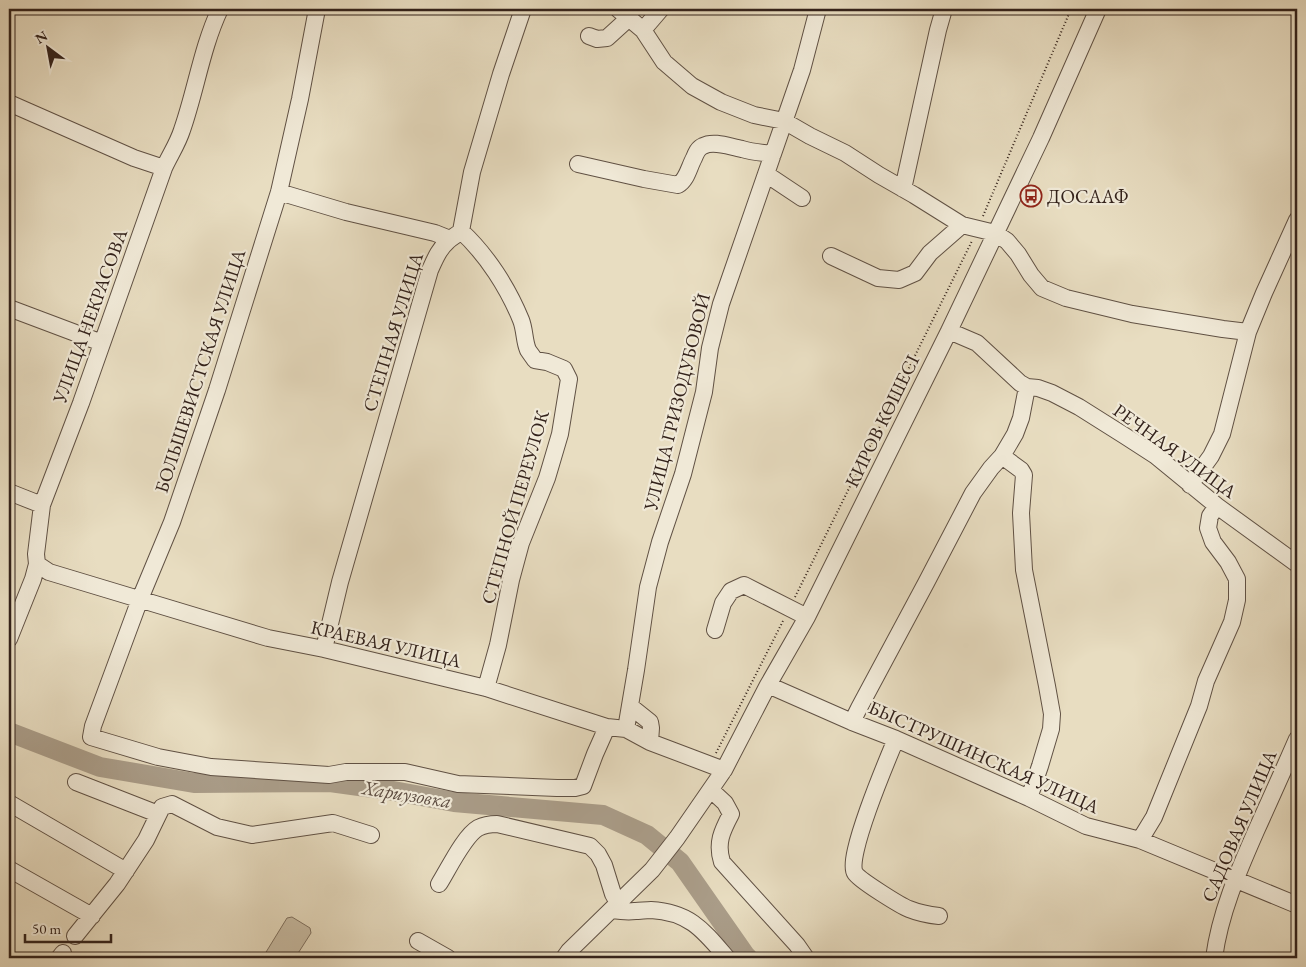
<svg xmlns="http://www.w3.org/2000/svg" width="1306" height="967" viewBox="0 0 1306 967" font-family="'EB Garamond',serif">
<rect width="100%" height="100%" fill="#e8ddc1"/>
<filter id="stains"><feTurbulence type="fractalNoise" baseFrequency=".004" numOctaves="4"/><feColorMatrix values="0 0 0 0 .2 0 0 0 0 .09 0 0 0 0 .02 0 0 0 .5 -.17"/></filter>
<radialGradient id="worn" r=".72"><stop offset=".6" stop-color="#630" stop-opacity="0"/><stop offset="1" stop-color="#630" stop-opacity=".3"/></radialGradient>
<!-- green -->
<path fill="#c9bda5" stroke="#7e7060" d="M292 917 310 928 311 933 295 958H263V957L287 918Z"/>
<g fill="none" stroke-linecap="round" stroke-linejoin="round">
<!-- river -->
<path stroke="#aa9d89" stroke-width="20" d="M9 732 100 767 194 783 330 782 388 790 454 802 603 815 647 835 680 862 745 955 748 958"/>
<!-- minor casing -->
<g stroke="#605144" stroke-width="18">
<path id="minor" d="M317 9 300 99 279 192 217 390 172 522 140 599 93 726 91 737 158 757 211 767 329 775 346 772H405L458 784 557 788H575L583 786 595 754 607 727
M618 9 643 30 664 62 692 86 721 102 754 115 784 121 810 136 845 153 879 175 914 195 962 225 995 233 1007 241 1018 254 1031 275 1042 288 1066 298 1132 314 1223 329 1248 332
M643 30 661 9
M589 36 597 39 607 38 629 18
M9 103 134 158 164 168
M578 164 644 179 678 185C687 180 689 167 694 158 696 153 698 148 703 146 714 140 730 147 742 149 752 152 763 153 773 154
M766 174 802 198
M903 189 938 30 944 9
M279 192 346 212 435 233 450 239
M461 231C487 255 508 288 521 320 525 330 524 341 528 350 530 353 533 357 535 360L547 362 564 369 569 379 560 434 547 478 521 543 511 580 498 645 486 688
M831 256 878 278 899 280 915 273 930 253 962 225
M9 308 102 343
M949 331 977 343 1020 383 1027 387 1038 388 1052 393 1079 407 1125 436 1156 456 1217 506 1297 564
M1002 456 1021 470 1024 475 1021 513 1024 570 1047 686 1052 714 1051 729 1040 766 1029 798
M1190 485 1211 456 1222 434 1248 332 1264 293 1297 220
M9 492 42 505
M37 564 49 572 268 638 324 649 486 688 607 727 626 729 650 742 724 770
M715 630 723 603 731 591 744 585 807 617
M9 639 33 579 37 564 36 554 42 505 81 403 164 168C170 155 178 143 182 130 196 90 202 47 220 9
M324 649 340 582 430 270C435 259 439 249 448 241 452 237 457 235 461 231L472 172 501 74 523 9
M768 685 852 722 896 739 1029 798 1086 826 1140 840 1297 905
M630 706 650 722 651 728 650 742
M852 722 859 708 926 583 973 493 991 468 1002 456 1015 434 1021 418 1027 387
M626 729 636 670 648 587 660 542 683 474 704 392 710 348 721 304 802 70 818 9
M896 739C888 758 845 859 855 873 859 880 901 906 909 909 919 913 929 915 939 916
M76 782 158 814
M711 790 725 803 731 814C722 831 716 843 722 862L797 945 806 958
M9 803 126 871
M1140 840 1154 817 1199 706 1206 681 1232 622 1237 600V579L1228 562 1213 542 1208 528 1210 516 1217 506
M9 869 92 916
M439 884C448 870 464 836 478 828 484 825 490 824 497 824L590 846 598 854 604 865 613 894 618 903
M612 910C619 911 628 912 635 911 640 911 646 910 651 910 690 912 704 931 727 958
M75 936 117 884 146 840 162 807 172 804 217 827 252 835 333 823 371 835
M418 941 448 958
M59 958 63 953
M564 958 569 951 652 870 677 838 724 770 768 685 807 617 949 331 1041 138 1098 9
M1214 958C1220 913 1238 872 1256 831 1270 800 1284 769 1297 739"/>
</g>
<!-- path -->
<path stroke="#33221b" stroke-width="2" stroke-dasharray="1 2.5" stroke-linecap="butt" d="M983 216 1071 9
M795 597 972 241
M716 753 784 619"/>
<!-- minor -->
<use href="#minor" stroke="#f0e9d7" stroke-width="16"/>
</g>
<!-- icons -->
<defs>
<g id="bus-ring" transform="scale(1.125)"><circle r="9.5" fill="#f0e9d7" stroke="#8f2418" stroke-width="1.5"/><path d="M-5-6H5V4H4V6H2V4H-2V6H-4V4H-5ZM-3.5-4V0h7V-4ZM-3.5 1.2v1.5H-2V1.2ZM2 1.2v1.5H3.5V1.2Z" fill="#8f2418"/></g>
</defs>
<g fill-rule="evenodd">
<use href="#bus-ring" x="1031" y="196"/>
</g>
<g text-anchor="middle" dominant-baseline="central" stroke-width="4.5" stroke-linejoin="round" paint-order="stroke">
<!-- poi labels -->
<g font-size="19" fill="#33221b" stroke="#f0e9d7" text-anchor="start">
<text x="1047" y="196">ДОСААФ</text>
</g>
<!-- street labels -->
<g font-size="19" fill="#33221b" stroke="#f0e9d7">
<text transform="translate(90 316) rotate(-70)">УЛИЦА НЕКРАСОВА</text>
<text transform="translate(393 332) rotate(-73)">СТЕПНАЯ УЛИЦА</text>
<text transform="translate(200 371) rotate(-72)">БОЛЬШЕВИСТСКАЯ УЛИЦА</text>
<text transform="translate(677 402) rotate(-76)">УЛИЦА ГРИЗОДУБОВОЙ</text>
<text transform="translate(882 421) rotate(-64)">КИРОВ КӨШЕСІ</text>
<text transform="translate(1175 451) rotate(36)">РЕЧНАЯ УЛИЦА</text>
<text transform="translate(515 507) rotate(-74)">СТЕПНОЙ ПЕРЕУЛОК</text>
<text transform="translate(386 644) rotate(13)">КРАЕВАЯ УЛИЦА</text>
<text transform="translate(984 757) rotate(24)">БЫСТРУШИНСКАЯ УЛИЦА</text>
<text transform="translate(1239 826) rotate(-67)">САДОВАЯ УЛИЦА</text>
</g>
<!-- water labels -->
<g font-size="20" font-style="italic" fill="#5d4d42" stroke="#f0e9d7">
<text transform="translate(407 794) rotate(9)">Хариузовка</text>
</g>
</g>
<!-- margin -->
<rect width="1306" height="967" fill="none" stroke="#e8ddc1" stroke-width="30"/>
<rect x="10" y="10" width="1286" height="947" fill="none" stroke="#33221b" stroke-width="2.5"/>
<rect x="15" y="15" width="1276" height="937" fill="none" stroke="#33221b"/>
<!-- north arrow -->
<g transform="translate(48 48) rotate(328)" stroke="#f0e9d7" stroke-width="4" paint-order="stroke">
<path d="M0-4L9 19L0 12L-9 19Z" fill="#33221b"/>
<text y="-8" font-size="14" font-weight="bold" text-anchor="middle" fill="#33221b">N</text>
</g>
<!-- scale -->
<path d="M25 934v8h86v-8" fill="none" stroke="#33221b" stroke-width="2.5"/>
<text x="32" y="934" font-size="15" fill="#33221b" stroke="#f0e9d7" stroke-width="4" paint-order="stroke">50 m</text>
<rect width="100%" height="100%" filter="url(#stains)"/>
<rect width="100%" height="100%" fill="url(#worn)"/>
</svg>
